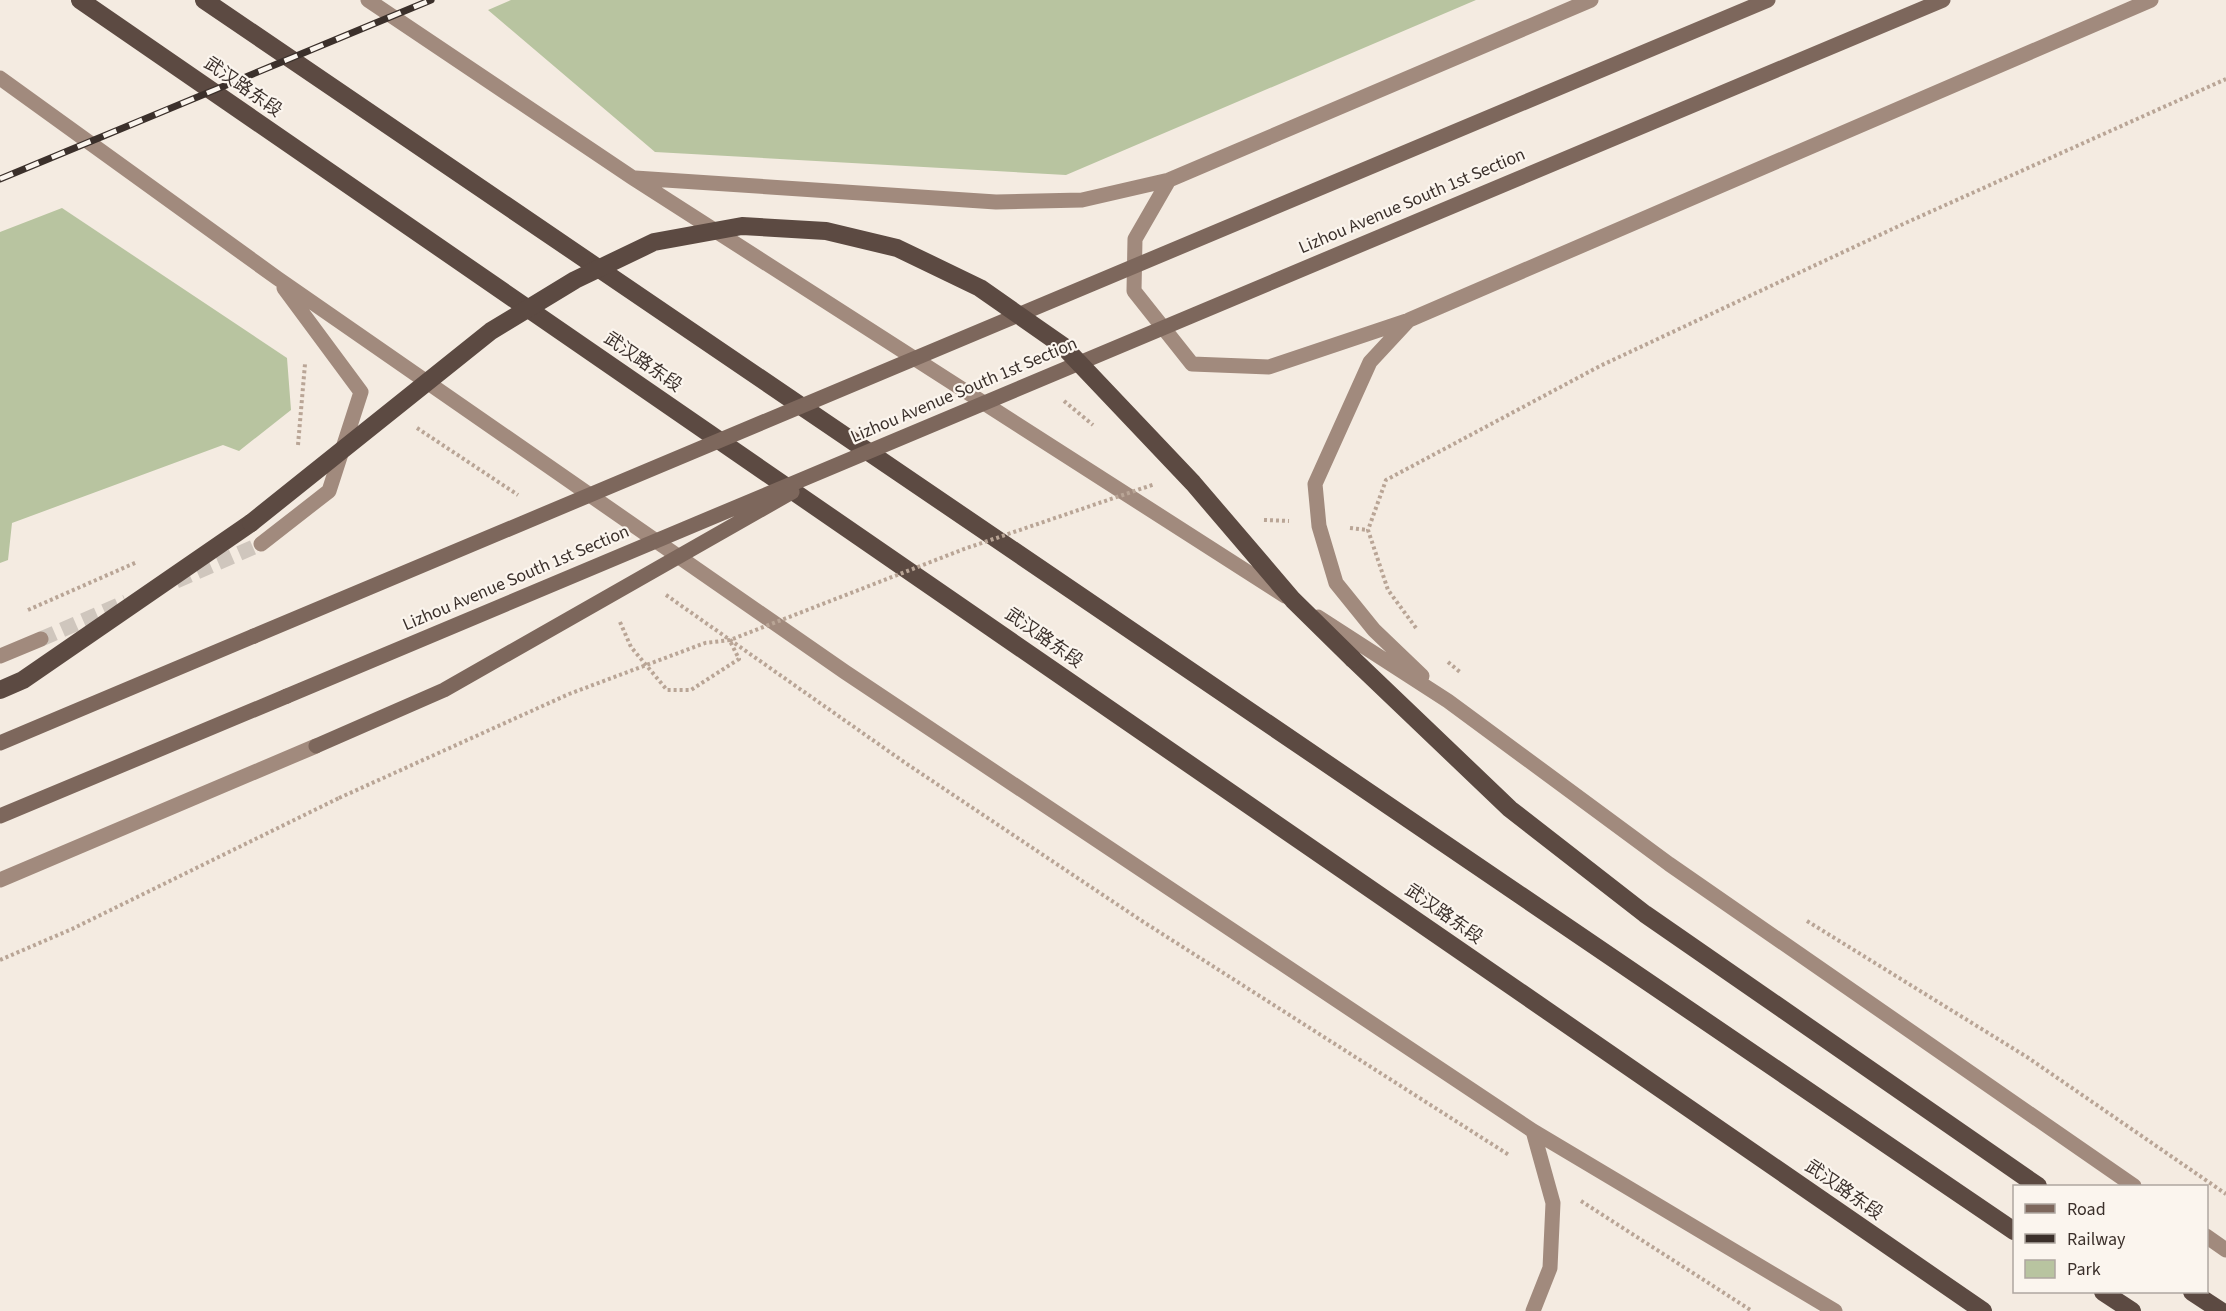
<svg xmlns="http://www.w3.org/2000/svg" width="2226" height="1311" viewBox="0 0 2226 1311" font-family="'Source Sans 3','Noto Sans SC',sans-serif">
<rect width="100%" height="100%" fill="#f4ebe1"/>
<!-- green -->
<path fill="#b8c4a0" d="M511 0H1476L1066 175 655 152 488 10Z
M62 208 287 358 291 410 239 451 223 445 12 523 8 560 0 563V232Z"/>
<g fill="none" stroke-linecap="round" stroke-linejoin="round">
<!-- secondary-tunnel -->
<path stroke="#cfc6bd" stroke-width="15" stroke-dasharray="15 8" stroke-linecap="butt" d="M176 581 261 544
M41 639 126 602"/>
<!-- path -->
<path stroke="#b9a596" stroke-width="4" stroke-dasharray="3 3" stroke-linecap="butt" d="M1064 401 1093 425
M417 428 518 495
M298 445 305 364
M1264 520 1289 521
M1350 528 1368 530
M666 595 904 762 1142 921 1509 1155
M28 610 137 562
M620 622 631 647 667 690H691L739 659 730 641
M1416 628 1388 590 1368 530 1386 480 1600 366 1901 225 2226 79
M1448 662 1460 672
M1807 921 2027 1057 2226 1194
M0 960 72 929 339 798
M1581 1201 1752 1311"/>
<!-- secondary -->
<path stroke="#a18a7d" stroke-width="15" d="M368 0 633 178 1285 596
M0 78 277 278 845 672 1533 1131 1835 1311
M635 178 996 202 1082 200 1169 180 1591 0
M1169 180 1135 239 1134 291 1192 364 1269 367 1406 321
M261 544 329 491 361 392 284 288
M1318 617 1448 701 1669 864 2134 1186
M0 656 41 639
M1422 676 1374 630 1336 583 1319 526 1315 484 1370 362 1409 320 2151 0
M0 880 316 746
M2206 1236 2226 1250
M1533 1311 1550 1268 1553 1203 1533 1131"/>
<!-- primary -->
<path stroke="#7d675c" stroke-width="15" d="M0 743 254 636
M0 816 287 696"/>
<!-- highway -->
<path stroke="#5c4a42" stroke-width="18" d="M80 0 1983 1311
M204 0 2014 1231
M1353 659 1510 809 1645 914 2038 1186
M0 690 23 680 251 523
M2103 1292 2132 1311
M2192 1292 2221 1311"/>
<!-- rail casing -->
<g stroke="#3b302b" stroke-width="7">
<path id="rail" d="M0 179 431 0"/>
</g>
<!-- rail -->
<use href="#rail" stroke="#fbf5ee" stroke-width="4.5" stroke-dasharray="14" stroke-linecap="butt"/>
<!-- path-bridge -->
<path stroke="#b9a596" stroke-width="4" stroke-dasharray="3 3" stroke-linecap="butt" d="M339 798 569 694 705 643 730 640 964 549 1155 484"/>
<!-- primary-bridge -->
<path stroke="#7d675c" stroke-width="15" d="M254 636 1768 0
M287 696 1943 0
M316 746 444 690 792 492"/>
<!-- highway-bridge -->
<path stroke="#5c4a42" stroke-width="18" d="M251 523 491 331 575 280 654 242 742 226 826 231 897 248 980 288 1063 346 1193 483 1293 600 1353 659"/>
</g>
<g text-anchor="middle" dominant-baseline="central" stroke-width="4.5" stroke-linejoin="round" paint-order="stroke">
<!-- street labels -->
<g font-size="18" fill="#3b302b" stroke="#fbf5ee">
<text transform="translate(243 87) rotate(35)">武汉路东段</text>
<text transform="translate(1412 201) rotate(-23)">Lizhou Avenue South 1st Section</text>
<text transform="translate(643 362) rotate(35)">武汉路东段</text>
<text transform="translate(964 390) rotate(-23)">Lizhou Avenue South 1st Section</text>
<text transform="translate(516 578) rotate(-23)">Lizhou Avenue South 1st Section</text>
<text transform="translate(1044 638) rotate(35)">武汉路东段</text>
<text transform="translate(1444 914) rotate(35)">武汉路东段</text>
<text transform="translate(1844 1190) rotate(35)">武汉路东段</text>
</g>
</g>
<!-- legend -->
<rect x="2013" y="1185" width="195" height="108" fill="#fbf5ee" stroke="#aea6a0" stroke-width="1.5"/>
<rect x="2025" y="1204" width="30" height="9" fill="#7d675c" stroke="#aea6a0" stroke-width="1.5"/>
<text x="2067" y="1215" font-size="18" fill="#3b302b">Road</text>
<rect x="2025" y="1234" width="30" height="9" fill="#3b302b" stroke="#aea6a0" stroke-width="1.5"/>
<text x="2067" y="1245" font-size="18" fill="#3b302b">Railway</text>
<rect x="2025" y="1260" width="30" height="18" fill="#b8c4a0" stroke="#aea6a0" stroke-width="1.5"/>
<text x="2067" y="1275" font-size="18" fill="#3b302b">Park</text>
</svg>
